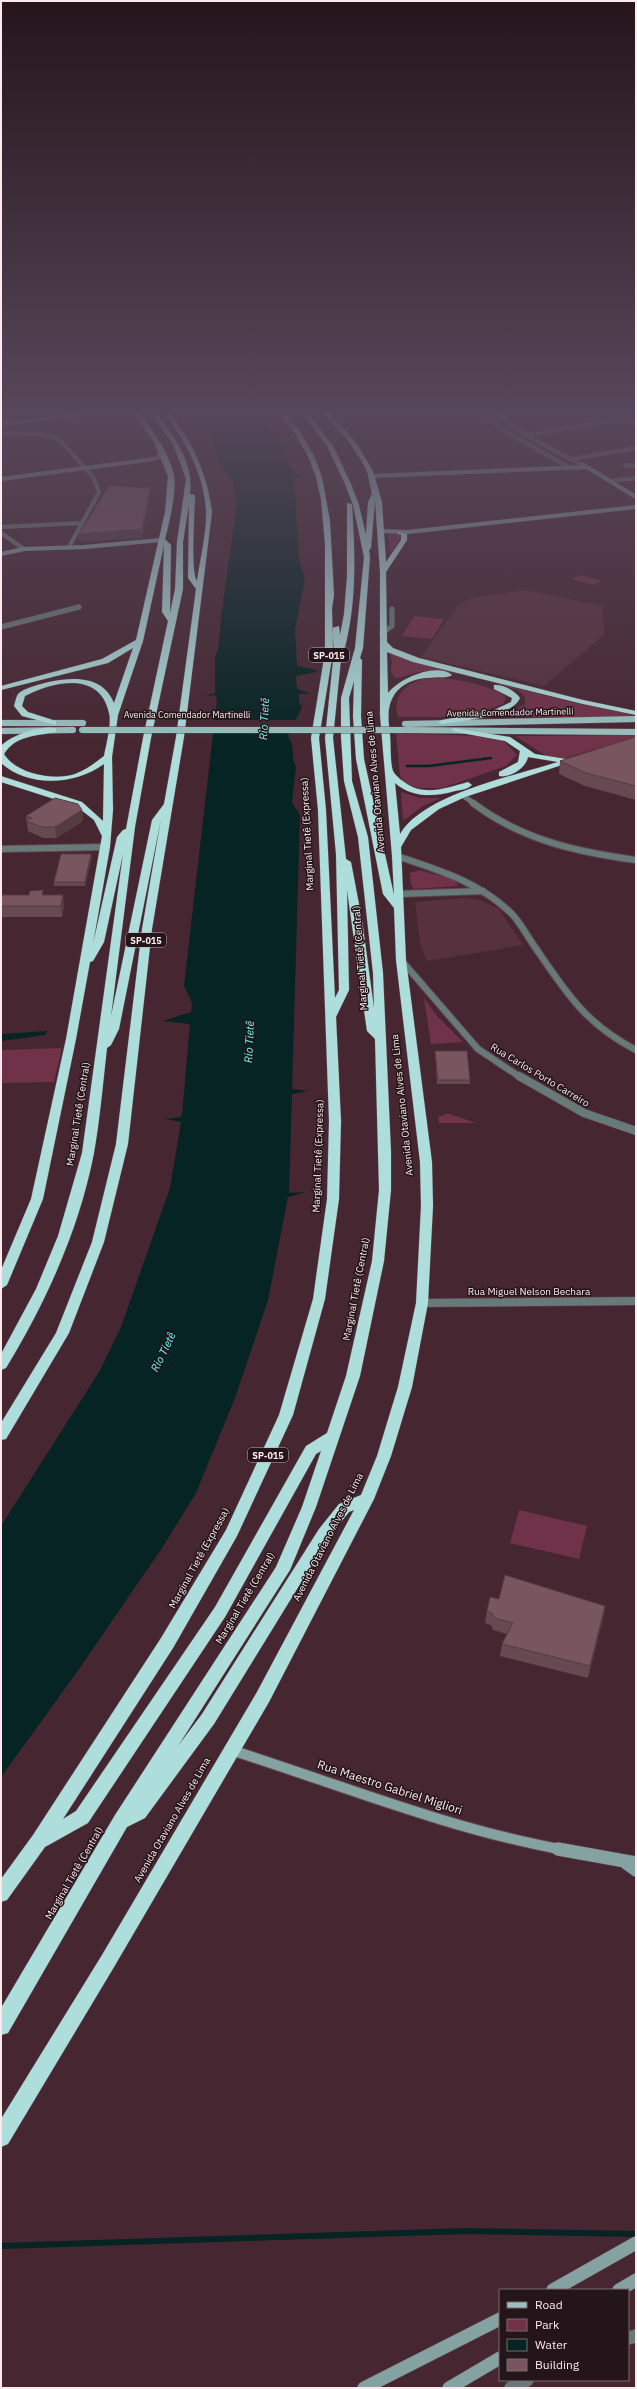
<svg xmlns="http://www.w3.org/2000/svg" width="637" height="2389" viewBox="0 0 637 2389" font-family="'IBM Plex Sans',sans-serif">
<rect width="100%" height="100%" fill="#462731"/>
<!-- built -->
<path fill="#57323e" d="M526 590 603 606 604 635 544 686 421 657 458 605 475 597Z
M466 898 480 900 499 909 523 945 427 961 420 942 415 902Z"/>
<!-- green -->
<path fill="#703248" d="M388 534H398L401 537 390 554Z
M580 575 602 581 594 585 572 579Z
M414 616 444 619 432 639 402 636Z
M389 651 421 664 571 702 631 714 630 716 571 718 505 716 525 704V697L518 690C489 682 458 670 428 671 416 671 406 677 395 678L391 672 392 660Z
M431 678C445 676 499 686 506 698L503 704 478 713 444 717H398C391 694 409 680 431 678Z
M396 733 481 736 505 742 517 755 506 766 442 788H419L404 783 400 776Z
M636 735V737L565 758 548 757 515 736Z
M401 792 420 798H441L423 806 403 821Z
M419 870 455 880 458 886 414 889 411 885 410 873Z
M424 998 437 1016 463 1042 431 1044Z
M62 1048 54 1082 1 1083V1050Z
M447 1114H450L476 1123H439L438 1117Z
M519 1510 587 1526 579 1559 510 1543Z"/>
<!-- water -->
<path fill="#052423" d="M193 413H258L282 444 287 462 294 469 293 474 304 476 294 479 299 558 305 579 295 629 297 666 316 670 317 672 296 676 297 689 310 693 299 694V702L302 707 288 736C296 747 290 758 296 767L292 802 300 815 292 1089 308 1091 292 1094 289 1190 290 1193 306 1192 288 1197 268 1300 235 1398 196 1493 162 1548 77 1672 1 1777V1526L99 1372 121 1327 170 1188 181 1122 165 1119 181 1117 182 1115 190 1024 163 1021 191 1012 192 1003 184 986 217 699 215 695 205 696 215 693V655L218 651 222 610 237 503 233 482 220 465 213 440Z
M47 1031 45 1035 1 1041V1034Z"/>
<!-- pier -->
<path fill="#462731" d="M212 720H298L292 732 211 733Z"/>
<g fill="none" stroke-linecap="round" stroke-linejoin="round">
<!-- stream-far1 -->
<path stroke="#052423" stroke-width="2.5" d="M407 766H429L491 758"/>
<!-- stream -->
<path stroke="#052423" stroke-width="6" d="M1 2246 466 2231 636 2234"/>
<!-- street-far4 casing -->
<g stroke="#63464f" stroke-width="4.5">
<path id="street-far4" d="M481 413 508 433 567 466
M496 413 525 435 580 464
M616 413 636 424
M498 415 515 413
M1 434 38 433 59 439 93 477 99 492 69 547
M525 435 626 419
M571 459 636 448
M625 465 636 466
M611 481 636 478
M1 527 82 523
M1 533 24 549"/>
</g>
<!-- street-far3 casing -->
<g stroke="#63464f" stroke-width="5.5">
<path id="street-far3" d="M1 627 79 607
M382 633 392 626V609
M462 795 475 804"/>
</g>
<!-- street-far2 casing -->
<g stroke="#63464f" stroke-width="8">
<path id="street-far2" d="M473 803C522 840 577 852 636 860
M1 849 105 847
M397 856C438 870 479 882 511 913 521 923 528 938 537 950 568 995 586 1024 636 1050
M398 894 483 891
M401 960 478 1049 520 1077"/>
</g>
<!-- street-far1 casing -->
<g stroke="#63464f" stroke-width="9">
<path id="street-far1" d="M519 1076 584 1113 636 1131
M422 1303 636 1301"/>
</g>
<!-- street casing -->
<g stroke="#63464f" stroke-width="14">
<path id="street" d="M628 2338 636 2336
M511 2388 527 2380"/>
</g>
<!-- secondary-far2 casing -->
<g stroke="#63464f" stroke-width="4.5">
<path id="secondary-far2" d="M1 424 96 413
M582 464 636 497
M372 476 586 467
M1 479 147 460 157 458 161 453
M380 531 408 532 636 507
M1 554 24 549 84 547 161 540"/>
</g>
<!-- secondary-far1 casing -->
<g stroke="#63464f" stroke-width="12">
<path id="secondary-far1" d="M231 1750C341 1785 449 1829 564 1850"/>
</g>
<!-- secondary casing -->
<g stroke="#63464f" stroke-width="14">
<path id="secondary" d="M558 1849 636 1863
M625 1862 636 1870
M553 2290 636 2243
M619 2290 636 2280
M364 2388 500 2319
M449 2388 500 2358"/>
</g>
<!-- primary casing -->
<g stroke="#63464f" stroke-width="7">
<path id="primary" d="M1 723H83
M405 724 636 719
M408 730 636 732
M1 731 73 730"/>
</g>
<!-- highway casing -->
<g stroke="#63464f" stroke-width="1">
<path id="highway" d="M134 413H140C153 432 169 452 174 475 177 490 169 524 165 539L171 545 170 613 175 589 177 542 186 479 173 444 151 413H157C174 437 194 463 190 494L195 495C195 510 190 572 197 581 200 559 207 532 206 511 204 473 186 443 164 413H170C193 444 207 473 212 512L184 737 152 929 128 1144 104 1242 69 1333 6 1439 1 1440V1423L56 1333 92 1242 116 1144 142 929 161 819 119 1029 111 1045 107 1048C103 1083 100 1119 94 1153 79 1230 46 1302 6 1368L1 1370V1354L36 1289 58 1236 82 1153 123 854 104 942 93 961 90 962 76 1039 43 1199 7 1285 1 1289V1270L31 1199 66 1039 102 836 94 820 76 806 1 782V776L82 802 103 821 104 764C75 785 29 788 1 763V746C11 735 41 725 56 728V732C36 736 16 735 4 754 16 774 54 781 75 774 86 770 95 763 104 756 106 745 112 723 109 713 100 671 54 681 25 696L22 706 28 712 56 721V725L22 716 14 706C15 703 16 697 18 694 23 689 34 686 41 684 67 677 102 673 114 703L133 648 108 663 1 690V686L102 659 136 640 165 512 168 476 154 442ZM189 504 188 578 196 589 176 737 164 804 152 820 111 1016 135 827 151 738 183 589V542ZM164 545 162 612 168 621 143 738 126 829 123 830 117 837 93 944 110 847 113 810 112 757 118 715 143 641Z
M279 413H285L302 435 314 456 322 477 330 521 334 595 332 608 333 652 319 738 326 810 335 998 339 990 336 854 325 738 334 651 332 628 339 626 340 635 344 614 347 576V503L352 504C355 552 357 600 345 647L342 649 333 738 346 859 351 862 362 920 374 1008 373 973 358 837 344 781 341 737V698L355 648 364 557 353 505 345 484 327 446 302 413H308L333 446 351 484 359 505 366 535 368 502 372 494 367 471 361 460 347 439 323 413H330L357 444 373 471 382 502 386 562 401 540V535L398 534V532L407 534V540L386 572 387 642 393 648 419 658 583 700 636 711V715L583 704 413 662 387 652 388 693C399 679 436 662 452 675 445 681 417 671 398 690 386 703 388 718 390 735 391 746 390 762 393 771 395 775 401 780 404 782 424 797 446 788 468 782L472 785C468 789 461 790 455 791 434 797 412 798 395 783L400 834C424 794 514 776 558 762L528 757C526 768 510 778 499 776V772L518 762 520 751 505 741 456 732 452 730 453 728 510 737 535 754 566 759 576 756 580 759 465 797 439 809 411 830 401 847 406 960 432 1162 433 1206 428 1303 412 1387 391 1456 374 1499 269 1702 114 1967 8 2144 1 2147V2119L102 1955 257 1692 354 1510 349 1512 329 1537 214 1724 145 1818 127 1827 8 2033 1 2035V2008L115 1815 276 1567 302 1507 321 1451 316 1454 225 1617 88 1823 45 1847 7 1900 1 1902V1879L33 1835 161 1638 226 1530 279 1415 313 1299 327 1199 329 1121 318 810 311 738 325 652V544L321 499 316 477 308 456 296 435ZM375 500 380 572V715L392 856 394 895 364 759 361 716 362 660 360 658 363 648 370 557 369 550 371 548ZM354 681 353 716 356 759 383 894 394 908 396 960 420 1162 421 1206 416 1303 398 1387 377 1456 361 1495 339 1504 319 1529 202 1714 178 1746 290 1570 316 1507 360 1376 384 1261 391 1190V1152L383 973 368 837 352 781 349 698ZM347 890 367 1031 375 1039 379 1190 372 1261 346 1376 327 1433 306 1446 215 1607 76 1811 63 1819 173 1648 237 1536 293 1415 325 1299 339 1199 341 1121 336 1017 349 990Z
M494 685C503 684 515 691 520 698 512 717 461 721 442 724L438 722 442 720 494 710 511 702 512 698 494 689Z"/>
</g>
<!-- street-far4 -->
<use href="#street-far4" stroke="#677a79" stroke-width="4"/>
<!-- street-far3 -->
<use href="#street-far3" stroke="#677a79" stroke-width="5"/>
<!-- street-far2 -->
<use href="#street-far2" stroke="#677a79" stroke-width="6"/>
<!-- street-far1 -->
<use href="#street-far1" stroke="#677a79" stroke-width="8"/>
<!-- street -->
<use href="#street" stroke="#677a79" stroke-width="13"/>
<!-- secondary-far2 -->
<use href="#secondary-far2" stroke="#84a2a1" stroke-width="4"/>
<!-- secondary-far1 -->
<use href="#secondary-far1" stroke="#84a2a1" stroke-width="10"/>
<!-- secondary -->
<use href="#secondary" stroke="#84a2a1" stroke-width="13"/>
<!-- primary -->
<use href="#primary" stroke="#9ac1bf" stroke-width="6"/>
<!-- highway -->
<use href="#highway" fill="#aededb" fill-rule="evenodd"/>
<!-- primary-bridge casing -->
<g stroke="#63464f" stroke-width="7" stroke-linecap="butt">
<path id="primary-bridge" d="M82 730H406"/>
</g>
<!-- primary-bridge -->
<use href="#primary-bridge" stroke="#9ac1bf" stroke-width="6"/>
</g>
<!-- wall -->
<path fill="#674952" d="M636 737V800L585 786 559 774 560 761Z
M82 810 83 821 56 838H43L28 831 26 816Z
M92 857 85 886H54V882Z
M1 893V895H63L64 906 62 917H1Z
M435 1051 470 1080V1084H437Z
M499 1599 605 1606 603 1618 588 1678 500 1656 502 1644 507 1634 493 1630 491 1625 485 1623 487 1611Z"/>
<!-- shaded-wall -->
<path fill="#543c42" d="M150 488V496L142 538 79 542V534Z
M82 810 83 821 56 838 55 827Z
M91 854 92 857 85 886V882Z
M63 895 64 906 62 917 61 906Z
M605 1606 603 1618 588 1678 590 1666Z"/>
<!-- building -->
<path fill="#78555f" stroke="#543c42" d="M109 486 150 488 142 529 79 534Z
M635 737H636V786L586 773 560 761Z
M55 798 78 804 82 810 55 827H42L26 821 32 818 26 816Z
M61 854H91L85 882H54Z
M43 890 42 895H63L61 906H1V895H29L30 891Z
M435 1051H467L470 1080H438Z
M505 1575 605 1606 590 1666 502 1644 513 1623 494 1618 492 1613 487 1611 490 1597 499 1599Z"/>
<!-- sky -->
<linearGradient id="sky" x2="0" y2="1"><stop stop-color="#26151b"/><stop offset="0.55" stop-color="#57475a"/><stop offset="1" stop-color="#57475a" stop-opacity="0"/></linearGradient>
<rect width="637" height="748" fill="url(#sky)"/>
<g text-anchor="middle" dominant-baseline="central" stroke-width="3" stroke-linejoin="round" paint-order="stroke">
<!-- shield labels -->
<g fill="#231519" stroke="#bca9ae" stroke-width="1">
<rect x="309" y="648" width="40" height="14" rx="3"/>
<rect x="126" y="933" width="40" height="14" rx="3"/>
<rect x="248" y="1448" width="40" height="14" rx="3"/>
</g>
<g font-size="9" font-weight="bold" fill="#fee9ee">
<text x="329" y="655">SP-015</text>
<text x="146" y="940">SP-015</text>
<text x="268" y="1455">SP-015</text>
</g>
<!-- far-street labels -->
<g font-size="9" fill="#fee9ee" stroke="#231519">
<text transform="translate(510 712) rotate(-1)">Avenida Comendador Martinelli</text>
<text x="187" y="714">Avenida Comendador Martinelli</text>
</g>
<!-- street labels -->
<g font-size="10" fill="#fee9ee" stroke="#231519">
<text transform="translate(375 782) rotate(-95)">Avenida Otaviano Alves de Lima</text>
<text transform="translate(307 834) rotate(-93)">Marginal Tietê (Expressa)</text>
<text transform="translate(360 958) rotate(-94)">Marginal Tietê (Central)</text>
<text transform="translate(540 1075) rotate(31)">Rua Carlos Porto Carreiro</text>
<text transform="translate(402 1105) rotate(-96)">Avenida Otaviano Alves de Lima</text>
<text transform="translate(78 1114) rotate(-81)">Marginal Tietê (Central)</text>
<text transform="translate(318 1156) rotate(-88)">Marginal Tietê (Expressa)</text>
<text transform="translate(356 1289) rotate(-79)">Marginal Tietê (Central)</text>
<text x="529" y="1291">Rua Miguel Nelson Bechara</text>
<text transform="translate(328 1537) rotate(-63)">Avenida Otaviano Alves de Lima</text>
<text transform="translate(199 1558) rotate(-61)">Marginal Tietê (Expressa)</text>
<text transform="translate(245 1598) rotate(-59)">Marginal Tietê (Central)</text>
<text transform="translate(172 1820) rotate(-60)">Avenida Otaviano Alves de Lima</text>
<text transform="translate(74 1873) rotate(-60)">Marginal Tietê (Central)</text>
</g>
<!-- water labels -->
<g font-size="11" font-style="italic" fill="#6bf6f2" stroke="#231519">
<text transform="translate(264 719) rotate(-87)">Rio Tietê</text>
<text transform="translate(249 1042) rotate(-87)">Rio Tietê</text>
<text transform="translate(163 1352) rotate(-64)">Rio Tietê</text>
</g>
<!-- near-street labels -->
<g font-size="12" fill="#fee9ee" stroke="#231519">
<text transform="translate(390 1787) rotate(18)">Rua Maestro Gabriel Migliori</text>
</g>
</g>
<!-- border -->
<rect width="637" height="2389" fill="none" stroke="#fee9ee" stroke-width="4"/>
<!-- legend -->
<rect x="499" y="2289" width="130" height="92" fill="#231519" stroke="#7b6a6e"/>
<rect x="507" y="2302" width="20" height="6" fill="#9ac1bf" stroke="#7b6a6e"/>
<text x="535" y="2309" font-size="12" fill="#fee9ee">Road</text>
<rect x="507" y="2319" width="20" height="12" fill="#703248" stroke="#7b6a6e"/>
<text x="535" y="2329" font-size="12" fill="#fee9ee">Park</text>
<rect x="507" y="2339" width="20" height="12" fill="#052423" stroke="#7b6a6e"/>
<text x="535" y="2349" font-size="12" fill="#fee9ee">Water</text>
<rect x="507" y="2359" width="20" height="12" fill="#78555f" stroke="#7b6a6e"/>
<text x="535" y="2369" font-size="12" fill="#fee9ee">Building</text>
</svg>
